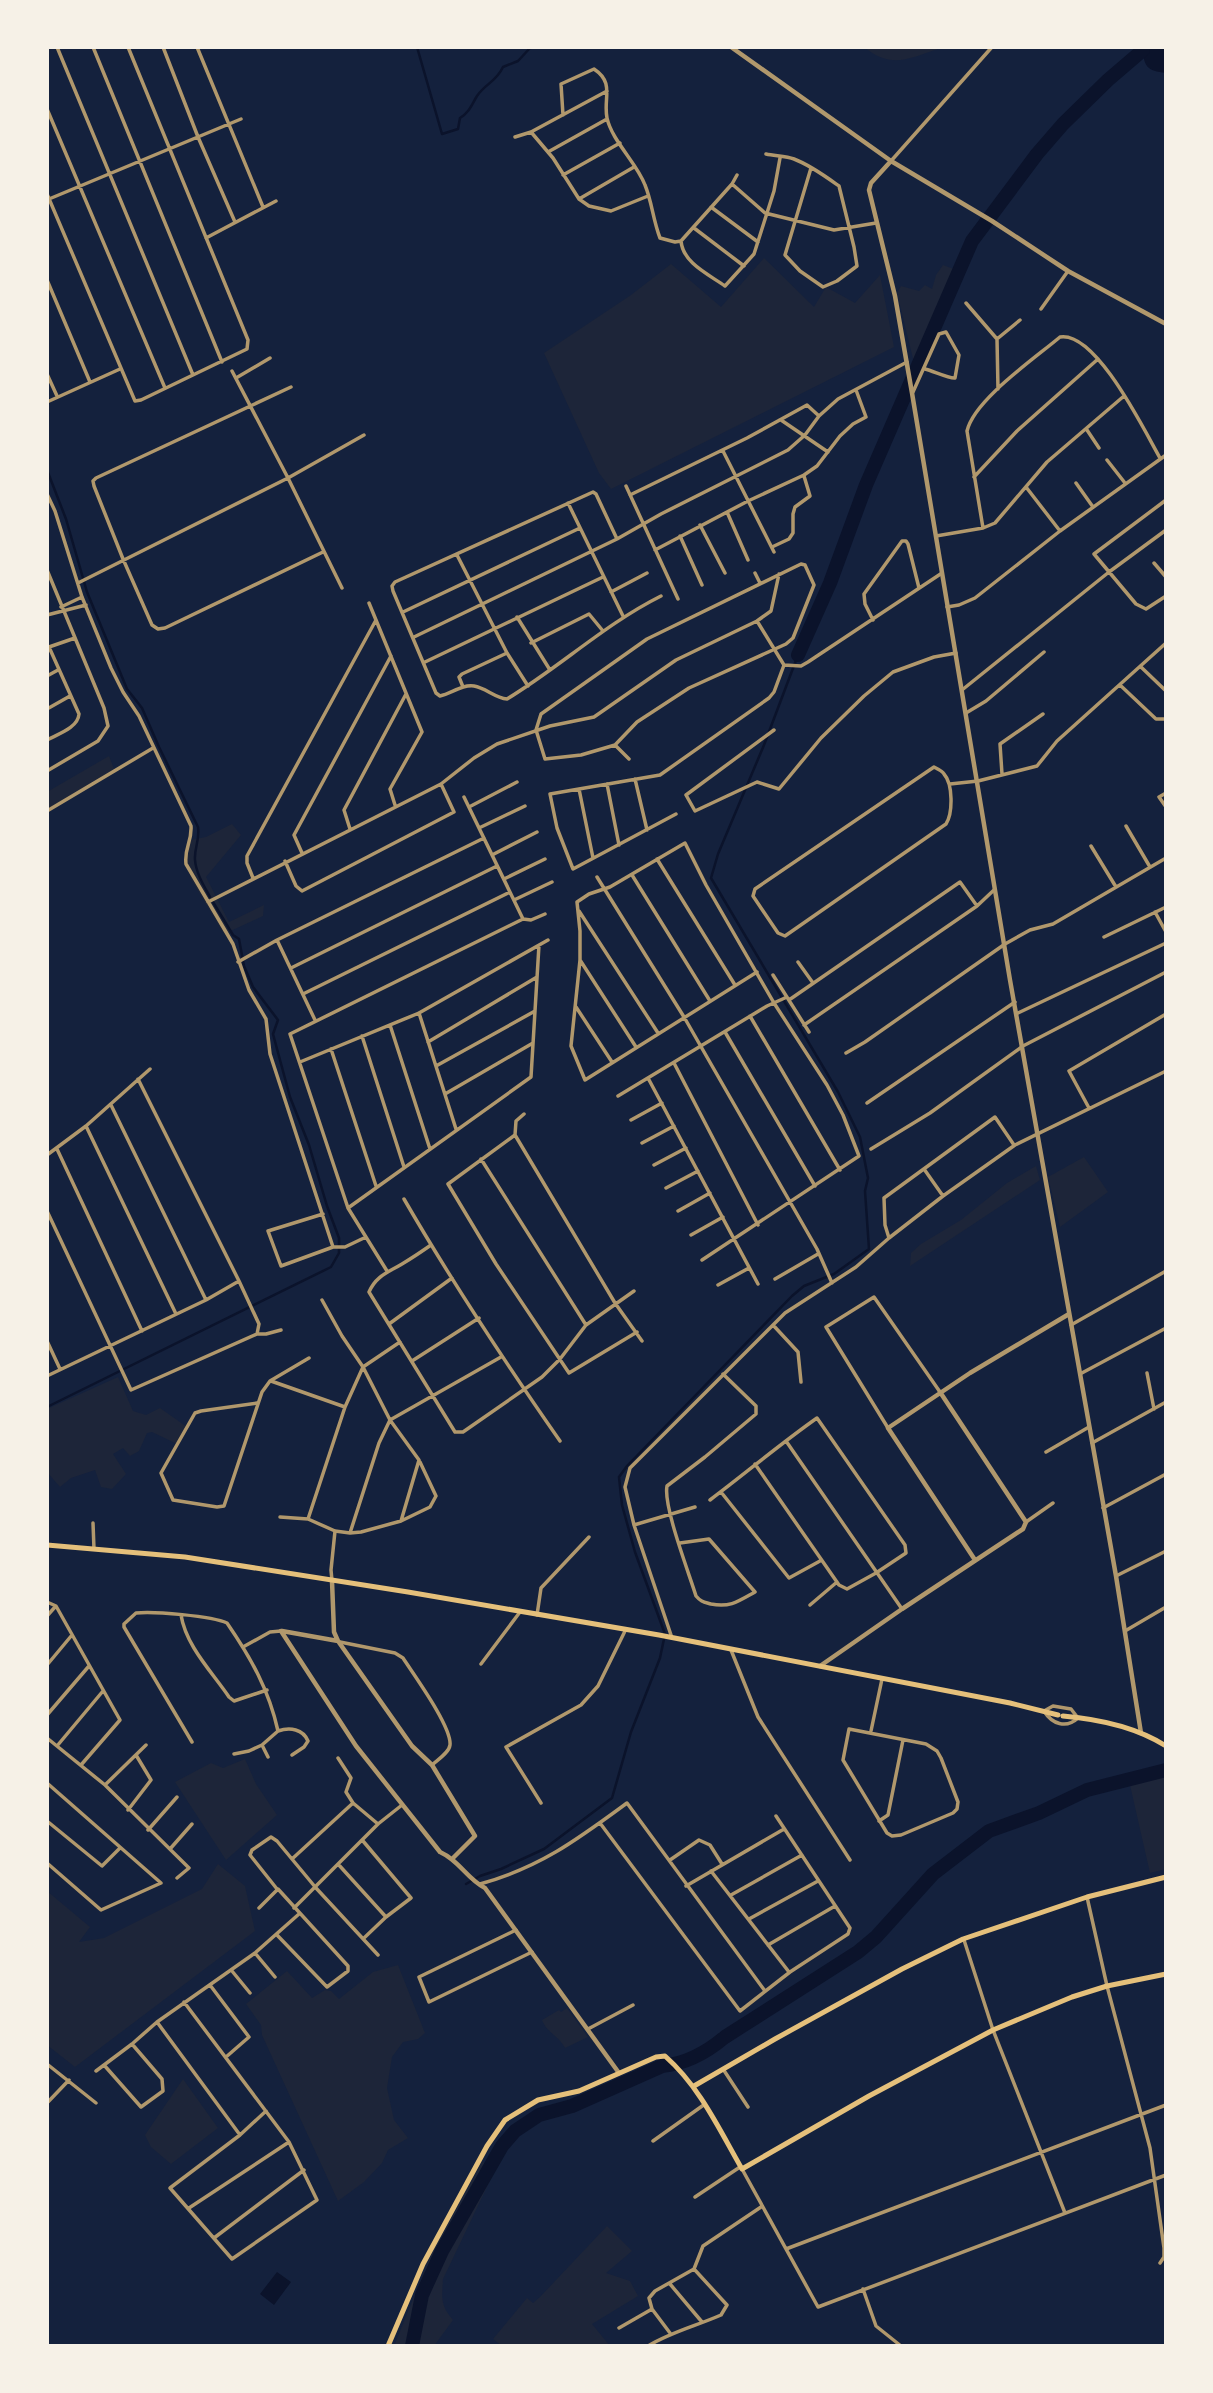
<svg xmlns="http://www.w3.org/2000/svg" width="1213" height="2393" viewBox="0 0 1213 2393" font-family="'Asap Condensed',sans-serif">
<rect width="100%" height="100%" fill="#14213d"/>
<!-- green -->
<path fill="#1d2539" d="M864 47H938V49C908 59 891 69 864 47Z
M764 258 814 307 826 287 855 303 880 275 894 347 611 489 599 473 544 353 631 295 671 264 721 307Z
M943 265 959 271 916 371 897 293 901 286 919 291 925 285 932 289 936 275Z
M109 756 114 769 47 810V792Z
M232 824 241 835 206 877 229 922 264 905 263 916 224 934 191 879 186 860 191 840 206 837Z
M1084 1157 1108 1192 1060 1227 1048 1177Z
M1036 1166 1040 1180 910 1266 911 1253 921 1244 961 1220 1007 1183Z
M118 1377 133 1411 146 1415 160 1408 187 1427 177 1444 152 1432 147 1433 139 1451 130 1456 123 1448 113 1454 126 1474 112 1489 101 1487 95 1470 71 1478 60 1487 47 1472V1409Z
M245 1759 256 1784 277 1815 226 1860 175 1782 211 1763 223 1768Z
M1166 1776V1869L1150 1873 1130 1785Z
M218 1864 245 1886 255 1931 75 2067 47 2045V1891L90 1927 79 1942 104 1938 202 1889Z
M398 1965 425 2033 418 2039 403 2042 392 2057 387 2088 394 2120 408 2138 388 2150 382 2163 364 2182 338 2201 262 2035 261 2025 246 2004 287 1971 312 1998 325 1990 331 1991 339 1999 373 1972Z
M567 2008 588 2037 565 2048C559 2036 547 2033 542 2020L559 2010 561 2012Z
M183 2079 218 2128 171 2164 151 2147 145 2135Z
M482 2162 497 2166 443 2279C442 2298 440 2305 453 2320L434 2346H394L431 2255Z
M607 2226 632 2251 606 2273 630 2281 638 2296 592 2324 610 2346H502L493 2339 527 2298 533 2303 540 2297Z"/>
<!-- water -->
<path fill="#0b132b" d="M1143 47H1166V73C1147 71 1143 66 1143 47Z
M277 2272 291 2282 274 2305 260 2294Z"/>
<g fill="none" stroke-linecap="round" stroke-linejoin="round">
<!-- stream -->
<path stroke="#0b132b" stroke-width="2.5" d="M417 47 442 134 458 129 460 118C469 113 472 104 477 96 486 83 496 82 503 67L518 61 530 48 536 47
M47 470 66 519 87 592 127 689 142 708 159 747 198 827C200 840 194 848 195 860 196 873 204 886 210 897
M47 1407 331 1267 339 1253V1238L327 1206 309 1145 290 1097 273 1034 278 1020 253 987 244 966 239 939 233 935 213 902
M466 1884 480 1876 501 1869 544 1849 612 1798 631 1732 660 1658 665 1634 635 1552 622 1505 619 1477 627 1466 792 1296 804 1286 834 1274 869 1249 865 1191 868 1178 860 1137 838 1092 711 878 718 854 764 745 798 655"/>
<!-- river -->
<path stroke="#0b132b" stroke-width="14" d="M798 655 830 583 866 485 972 241 1037 154 1063 124 1108 80 1143 50
M412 2346 422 2295 442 2251 502 2146 515 2131 539 2115 572 2106 662 2066C686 2064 706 2053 725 2037L858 1952 876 1937 933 1874 989 1831 1039 1813 1087 1790 1166 1770"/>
<!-- minor -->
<path stroke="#b1986c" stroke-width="3.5" d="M57 47 193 375
M93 47 222 362
M163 47 198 137 235 222
M197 47 263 207
M47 109 165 388
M563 115 561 84 594 69C615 83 603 98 607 118 612 141 637 163 645 185 652 202 653 220 660 238L675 242 681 241 732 184 737 175
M531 132 553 158 579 199 589 206 611 211 648 196
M515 137 531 132 607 91
M548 152 607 119
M766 154C775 156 786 156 794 159 810 165 825 176 839 186L854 247 857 266 837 281 823 287 800 271 785 255 811 168
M891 161 992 47
M563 175 620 143
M732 184 765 213 834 230 876 223
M47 194 135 401 141 400 247 349 248 340 128 47
M49 199 241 119
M579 199 634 167
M711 207 758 242
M694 228 744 266
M206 238 276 201
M681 241C683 263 708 274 725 286L754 254 774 191 780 158
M47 280 90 382
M966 303 997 339 998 389
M1041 309 1068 271
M997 339 1020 320
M232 371 288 478 342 588
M47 374 57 396
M236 378 270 358
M291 387 96 478 93 481 94 486 123 559 152 625 158 629 165 628 323 552
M913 392 939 334 946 332 959 355 955 378C950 379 933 371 925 369
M47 402 120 369
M781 420 828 452
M1087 430 1099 448
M723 451 774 552
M1107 460 1125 483
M974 477 1017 431 1098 359
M1076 483 1093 507
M626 486 678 599
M1026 487 1060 531
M47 494 55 511 82 597 111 668 123 692 139 716 191 826C192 843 184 847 186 864L233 944 249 990 266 1019 270 1054 333 1247
M630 495 747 438 807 405 819 416
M1166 500 1094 554 1136 604 1146 609 1166 596
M568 503 623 616
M727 512 748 560
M700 525 725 573
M983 528 967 431C974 400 1034 359 1060 337 1096 331 1144 430 1160 458
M680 536 702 585
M936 536 983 528 995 523 1047 462 1124 396
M617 539 596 494 593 492 395 582 392 586 393 591 436 693 440 696C451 694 462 684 474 686 486 688 495 698 507 699 560 667 605 624 661 596
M772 547 789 539 793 533V514L795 507 810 496 804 476
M655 550 748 501 804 475 817 466 840 436 853 424 866 417 856 390
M457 555 507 653 528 686
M1154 563 1166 577
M801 564 805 565 814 585 793 638 786 644 689 688 637 722 615 745 581 755 545 759 536 730 541 714 647 639Z
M47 570 104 708 108 726 98 741 47 771
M755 573 760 583
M78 583 288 478 364 435
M611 592 647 573
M369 603 422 732 390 789 395 805
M61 607 82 597
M947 607 959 605 975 598 1060 531 1166 455
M403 612 580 528
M47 615 86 605
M517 617 550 670
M873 620 865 604 864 594 902 541H906L908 544 919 588
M414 637 617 539 661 514 788 450 805 435 819 416 838 399 907 362
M531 643 589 614 603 631
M49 647 75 638
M425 662 603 577
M784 665 801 666 808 662 942 573
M1141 667 1166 691
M47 676 58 670
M1120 685 1156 719H1166
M463 687 459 677 462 674 507 653
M962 690 1109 572 1166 530
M47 709 70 696
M966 713 986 701 1044 652
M774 730 686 795 695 811 757 782 779 789 821 738 864 696 893 672 934 657 956 653
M47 740C58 734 78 728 79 714L49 647
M615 745 629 759
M934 767C936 768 943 772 944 774 953 784 953 813 946 824L785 936 778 933 753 896 755 889Z
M1002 774 1000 744 1043 714
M635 779 647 830
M607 784 619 845
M950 784 978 781 1037 766 1057 741 1166 643
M579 789 593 858
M1166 793 1159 797 1166 807
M464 797 523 919
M469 807 517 782
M47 811 153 748
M676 814 573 869 557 828 550 794 660 775 769 698 774 692 784 665 757 621
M1126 826 1150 867
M479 828 525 806
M350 829 344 810 406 694
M1091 846 1116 887
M302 853 294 835 391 656
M492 855 537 832
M657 859 735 985
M285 861 296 886 302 891 454 812 441 784
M632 875 710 1001
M597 877 684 1017 817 1249 832 1283
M253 878 247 863V856L376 620
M504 879 545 859
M514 900 552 882
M208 902 441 784 474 758 497 744 550 726 594 717 676 660 757 621 771 611 779 574
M579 911 658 1033
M1155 912 1166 932
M1104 937 1166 907
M277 940 315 1020
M580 960 636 1047
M238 962 277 940 484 838
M798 962 813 983
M291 968 497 866
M773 975 809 1032
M303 994 510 892
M789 1000 960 882 977 906
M576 1007 612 1062
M419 1013 456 1129
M1018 1013 1166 943
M750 1016 840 1170
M390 1025 430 1149
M804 1025 977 906 994 890
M725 1032 815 1186
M362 1036 404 1167
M428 1042 537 977
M331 1049 376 1186
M846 1053 865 1042 1005 944 1030 930 1053 924 1166 858
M300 1062 419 1013 548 940
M674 1063 758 1225
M436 1066 535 1011
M648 1078 758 1284
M445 1094 533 1043
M618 1096 767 1006 787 997
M867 1103 1015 1002
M111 1105 206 1300
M1089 1108 1069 1071 1166 1014
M524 1114 516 1121 515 1135 615 1303 642 1341
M631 1120 662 1103
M86 1126 176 1314
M515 1135 448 1184 496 1264 569 1373 637 1332
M642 1143 674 1126
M57 1149 142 1331
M871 1149 930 1113 1023 1046 1166 972
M47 1155 86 1126 150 1069
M481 1159 586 1325
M654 1165 686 1148
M924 1169 943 1196
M666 1188 698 1171
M404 1199C452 1282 505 1362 560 1441
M348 1208 531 1077 539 945
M47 1211 131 1390 257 1334 259 1324 239 1281 138 1079
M678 1211 710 1193
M323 1214 268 1231 281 1266 333 1247H345L366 1237
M691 1235 723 1217
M889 1238 885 1225 884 1198 995 1117 1014 1145
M431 1245C421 1252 412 1258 402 1264 387 1273 376 1276 369 1292L455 1432H463L542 1377 560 1359 586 1325 634 1291
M702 1260 859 1156 843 1115 827 1085 774 1003 706 885 685 843 610 887 589 894 577 902 580 931V960L571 1046 585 1080 757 972
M387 1271 348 1208 290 1034 523 919 531 920 545 914
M775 1279 818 1254
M718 1285 749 1268
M322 1300 342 1336 363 1367 390 1420 419 1460 401 1521 361 1532 350 1533
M389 1324 452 1278
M773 1325 798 1352 801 1382
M1071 1325 1166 1271
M257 1334H266L281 1330
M47 1341 60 1369
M412 1361 479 1318
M1147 1373 1154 1409
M1080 1374 1166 1328
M47 1376 206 1300 239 1281
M271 1381 345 1407
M257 1403 201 1411 195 1413 161 1473 173 1500 217 1507 224 1506 262 1392 270 1381 309 1358
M888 1428 826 1327 874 1297 940 1392
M786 1441 902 1609
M1092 1443 1166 1402
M1046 1452 1089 1427
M721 1492 789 1578 820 1561
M710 1500C746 1473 780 1444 817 1418L905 1545 906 1553 876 1573 847 1589 839 1585 755 1464
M1103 1508 1166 1474
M280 1517 308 1519 335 1531 350 1533 379 1443 390 1420 501 1357
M308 1519 345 1407 363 1367 400 1342
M401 1521 430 1507 436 1496 420 1462
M1026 1522 1053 1503
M93 1523 94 1549
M634 1525 695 1507
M680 1543 709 1539 755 1592C739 1601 730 1608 711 1604 704 1602 701 1602 696 1596 689 1573 663 1506 667 1486L705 1457 756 1414V1406L723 1374
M1116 1576 1166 1551
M332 1581 331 1570 335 1531
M47 1602 56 1606 120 1720 81 1765
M810 1605 837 1582
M181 1615C186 1646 212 1672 229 1697L234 1701 267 1690
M537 1615 541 1588 589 1537
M47 1616 55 1607
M1125 1631 1166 1607
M672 1638 634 1525 625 1487 630 1468 785 1313 856 1267 889 1238 943 1196 1015 1145 1166 1071
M340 1642 395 1653 403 1658C414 1675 452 1727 450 1745 449 1753 437 1760 432 1765
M243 1647 270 1632 281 1631
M731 1650 758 1717 850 1860
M481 1664 520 1612
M47 1665 72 1635
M1053 1706 1071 1709 1078 1718C1066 1729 1052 1724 1044 1711Z
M47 1715 89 1666
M849 1729 926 1744 937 1751 941 1758 958 1802 957 1809 953 1813 901 1835 892 1836 887 1833 843 1760Z
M278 1731C290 1727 303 1729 308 1741L304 1747 292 1755
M871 1731 882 1679
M47 1738 105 1785 189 1868 177 1878
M192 1742 124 1627V1624L136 1613C153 1611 212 1616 227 1623 251 1658 269 1690 278 1731L262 1745
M57 1746 103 1691
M234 1754 249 1751 262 1745 268 1757
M338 1758 351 1778 346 1792 353 1803 378 1824
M47 1783 161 1883 101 1910 47 1863
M105 1785 146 1745
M541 1803 506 1747 581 1705 598 1686 626 1629
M128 1810 151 1780 136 1755
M47 1821 102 1866 120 1848
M879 1821 888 1815 903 1740
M600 1823 740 2011 790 1972 848 1934 850 1928 776 1816
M148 1830 177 1797
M363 1841 411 1898 386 1917 364 1938
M170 1849 192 1824
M292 1859 353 1803
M670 1860 699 1840 710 1845 722 1864
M338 1864 386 1917
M711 1871 789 1972
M480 1884C541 1867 578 1839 627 1803L765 1991
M686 1886 784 1829
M277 1889 250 1855 252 1850 271 1837 277 1841 316 1888 378 1955
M731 1895 802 1855
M1087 1897 1107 1986 1150 2148 1164 2248V2257L1160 2263
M259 1908 278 1889 348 1966V1971L327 1987 277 1935
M294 1908 378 1824 402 1805
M749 1919 818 1881
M516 1930 419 1977 429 2002 532 1952
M964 1940 993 2030 1065 2213
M768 1945 835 1906
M255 1953 275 1977
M232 1971 250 1993
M210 1985 249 2037 226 2057
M184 2002 289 2142 317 2200 232 2259 170 2188 240 2135 266 2111
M157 2022 240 2135
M588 2029 633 2005
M47 2064 96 2103
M104 2065 141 2107 163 2091 162 2079 132 2044
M723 2069 748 2107
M96 2071 132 2044 157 2022 255 1953 299 1914
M47 2103 69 2080
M653 2141 705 2104
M742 2169 818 2307 1166 2175
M695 2197 740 2167
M189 2208 289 2142
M214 2238 304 2170
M786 2249 1166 2105
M670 2284 702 2322
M863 2289 876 2326 901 2346
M619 2328 652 2309
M670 2333 652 2309 649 2298 655 2291 694 2269 703 2246 761 2207
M648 2346C671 2332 696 2326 721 2315L727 2305 694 2269"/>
<!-- tertiary -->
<path stroke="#b1986c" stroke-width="4.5" d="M731 47 891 161 992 221 1068 271 1166 324
M891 161 871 183 869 190 895 296 912 393 1010 980 1116 1576 1141 1733
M975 1560 888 1428 970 1373 1069 1314
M332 1581 334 1632 338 1641 412 1746 432 1765 475 1836 453 1858
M281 1631 356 1746 440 1852C460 1861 467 1879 485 1888L619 2073
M282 1631 338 1641
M820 1666 902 1609 1023 1529 1026 1522 940 1392"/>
<!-- secondary -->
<path stroke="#e5c07b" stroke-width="5" d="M47 1545 185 1557 408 1592 659 1635 1010 1703 1058 1715
M1063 1716C1098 1719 1136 1727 1166 1746
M694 2086 775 2039 902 1969 963 1939 1087 1897 1166 1877
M388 2346 423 2264 487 2146 505 2120 538 2100 579 2091 656 2057 665 2056C700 2087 719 2129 742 2169L869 2096 993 2030 1072 1997 1107 1986 1166 1974"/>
</g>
<!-- border -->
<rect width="1213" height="2393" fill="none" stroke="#f6f1e7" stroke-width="98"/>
</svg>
